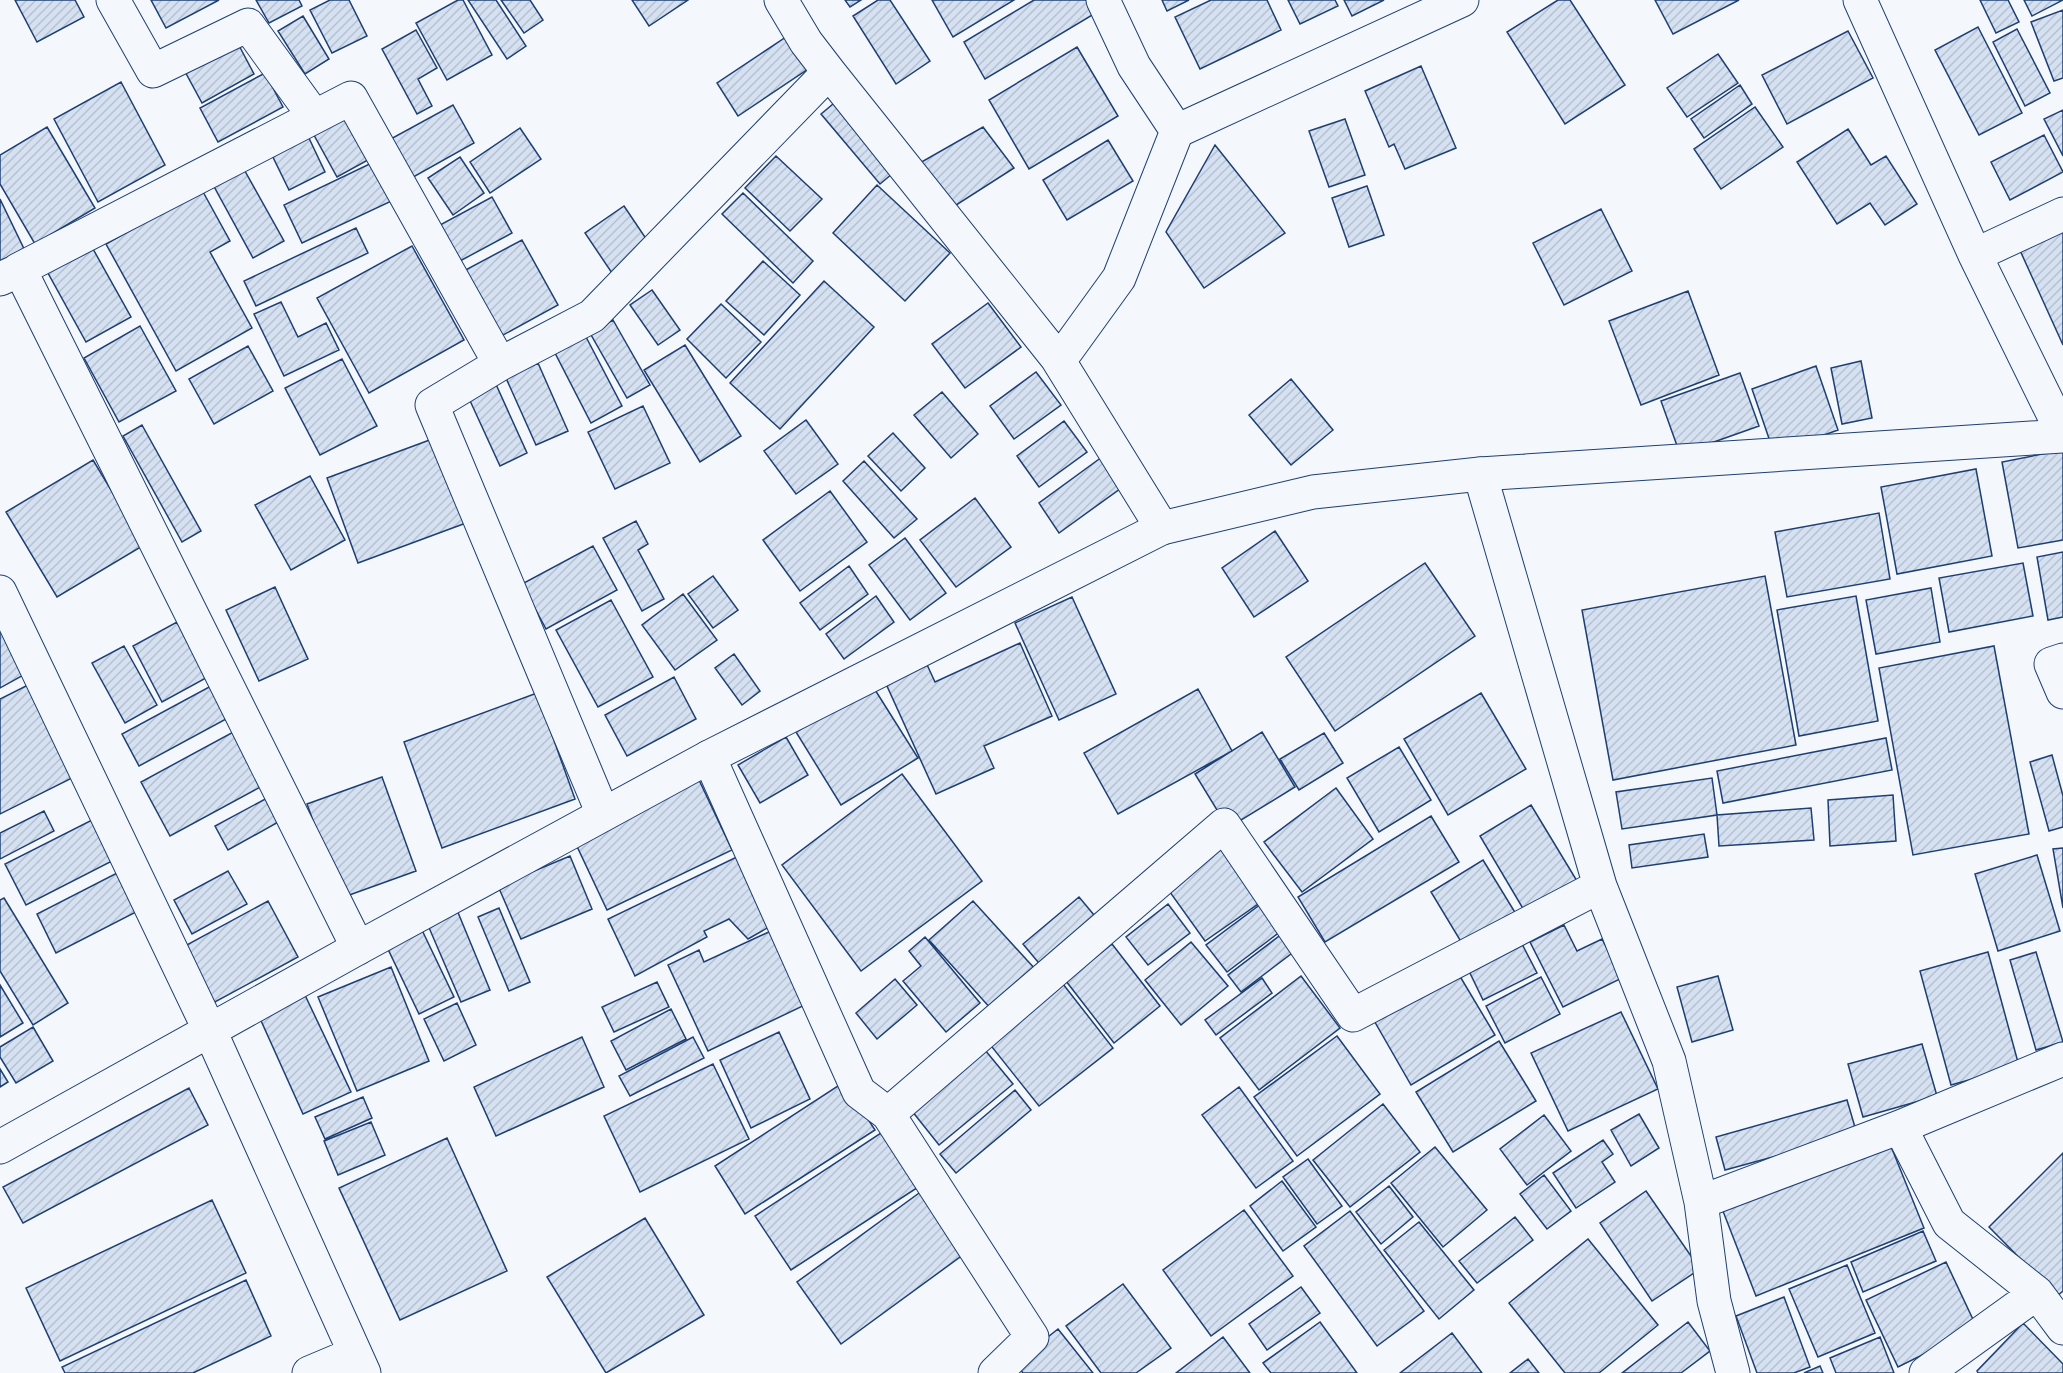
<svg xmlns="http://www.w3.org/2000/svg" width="2063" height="1373" viewBox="0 0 2063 1373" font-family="Mulish,sans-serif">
<defs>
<pattern id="building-hatch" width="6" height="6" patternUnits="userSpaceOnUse" patternTransform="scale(1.5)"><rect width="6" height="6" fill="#d5e0f0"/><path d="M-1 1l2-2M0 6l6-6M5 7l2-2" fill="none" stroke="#b6c1d1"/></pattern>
</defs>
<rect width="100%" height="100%" fill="#f4f7fb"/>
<!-- building -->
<path fill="url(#building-hatch)" stroke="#1d3f73" stroke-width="1.5" d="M15 0H75L84 17 37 42Z
M151 0H219L166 28Z
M256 0H299L302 6 269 23Z
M330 0H349L367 36 332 53 310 10Z
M458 0H463L492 55 447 80 416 23Z
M468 0H496L526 46 507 59Z
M501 0H530L543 20 524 33Z
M632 0H688L649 26Z
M845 0H861L850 7Z
M878 0H890L930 61 896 84 853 16Z
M932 0H1014L953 37Z
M1034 0H1086L1094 14 985 79 964 42Z
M1162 0H1189L1167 11Z
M1211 0H1267L1281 30 1200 69 1175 17Z
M1288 0H1335L1338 6 1300 24Z
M1344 0H1384L1352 16Z
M1558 0H1570L1625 85 1565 124 1507 32Z
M1655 0H1739L1673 34Z
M1980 0H2008L2019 22 1996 33Z
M2024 0H2063L2032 16Z
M2063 10V78L2054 81 2031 22Z
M303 16 329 59 305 74 278 31Z
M1978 27 2022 113 1979 135 1935 50Z
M2017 29 2050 93 2025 106 1993 42Z
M416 30 437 68 418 79 432 106 417 114 382 49Z
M1848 31 1873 78 1787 124 1762 75Z
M789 35 811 67 738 116 717 83Z
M234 36 254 74 202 103 182 66Z
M1077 47 1118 116 1029 169 989 100Z
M1718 54 1738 83 1687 117 1667 88Z
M1421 66 1456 148 1405 169 1394 144 1389 147 1365 91Z
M265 73 283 107 218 142 200 108Z
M121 82 165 165 98 202 54 119Z
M1740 85 1752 104 1704 138 1691 119Z
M839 99 899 168 880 184 821 114Z
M349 105 377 155 337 177 309 126Z
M453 105 474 143 408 180 387 141Z
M1755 107 1783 147 1721 189 1694 149Z
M2063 110V156L2044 119Z
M1345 119 1365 175 1329 187 1309 131Z
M47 127 95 208 35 244 0 184V155Z
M983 127 1014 168 950 209 918 164Z
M520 128 541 159 490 193 470 162Z
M1848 129 1871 165 1886 156 1917 204 1885 225 1870 203 1837 224 1797 162Z
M307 134 325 172 289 190 270 151Z
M2044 135 2063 172 2010 200 1991 162Z
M1108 140 1133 181 1067 220 1043 180Z
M1215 145 1285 233 1204 288 1166 232Z
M776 156 822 199 790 231 745 188Z
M460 157 484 193 453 215 428 178Z
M380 159 398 198 302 243 284 205Z
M241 164 284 241 253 258 211 181Z
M877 185 950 253 905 301 833 233Z
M1367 186 1384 235 1349 247 1332 198Z
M202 190 230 241 210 252 252 328 176 371 106 244Z
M743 193 813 261 793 283 722 214Z
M492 197 512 233 460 261 440 225Z
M0 199 28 257 0 271Z
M624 206 653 249 614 276 585 233Z
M1601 209 1632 271 1564 305 1533 243Z
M2063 227V345L2018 246Z
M356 228 368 253 256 306 244 281Z
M88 240 131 317 86 342 43 264Z
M522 240 558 305 494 340 458 274Z
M412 246 464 340 369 393 317 298Z
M763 261 800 295 764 335 726 301Z
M824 281 874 327 780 429 730 383Z
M652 290 680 330 658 345 630 305Z
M1688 291 1719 375 1641 405 1609 321Z
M281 302 298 337 326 323 339 350 284 376 254 314Z
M988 303 1021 347 965 388 932 344Z
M721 304 761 342 726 378 687 339Z
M613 320 650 385 627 398 590 333Z
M140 326 176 391 119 422 84 358Z
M585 335 622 406 591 423 554 351Z
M685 345 741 436 700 462 644 370Z
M248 346 273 391 214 424 189 379Z
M342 359 377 426 320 455 285 388Z
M1861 361 1872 418 1842 424 1831 368Z
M538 363 568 431 536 445 506 378Z
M1816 366 1838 430 1774 453 1752 389Z
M1036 372 1061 405 1014 439 990 406Z
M1740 373 1759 426 1680 454 1661 401Z
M1291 379 1333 430 1291 465 1249 415Z
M494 380 527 453 500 466 466 392Z
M942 392 978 434 951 458 914 415Z
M643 406 670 463 615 489 588 432Z
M806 420 838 464 796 494 764 451Z
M1064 421 1087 452 1039 487 1017 456Z
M142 425 201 531 182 542 123 436Z
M893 433 925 468 901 491 868 456Z
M435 438 466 523 358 563 327 478Z
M2063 450V540L2018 548 2002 462Z
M1102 457 1124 486 1059 533 1039 503Z
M93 460 144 545 57 597 6 512Z
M864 461 917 519 894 538 843 481Z
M1976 469 1992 556 1897 574 1881 487Z
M310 476 345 540 291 570 255 505Z
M830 491 867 542 800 591 763 540Z
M975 498 1011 547 956 587 920 540Z
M1879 513 1890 579 1787 597 1775 532Z
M636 521 648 544 638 550 664 599 642 611 603 538Z
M1275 531 1308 581 1254 617 1222 568Z
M905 538 946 593 910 620 869 565Z
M593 546 617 590 546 629 522 584Z
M2063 552V617L2048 620 2037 557Z
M1425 563 1475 636 1335 731 1286 657Z
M2023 563 2033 616 1949 632 1939 578Z
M849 566 868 594 820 630 800 603Z
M713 576 738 610 713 628 688 594Z
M1765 576 1796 745 1613 780 1582 610Z
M275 587 308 659 259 681 226 610Z
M1931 588 1940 642 1876 654 1866 600Z
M683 594 717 640 675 670 642 625Z
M876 596 894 622 844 659 826 634Z
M1856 596 1878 721 1799 736 1777 610Z
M1072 597 1116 694 1059 720 1015 623Z
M611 600 653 677 598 707 556 630Z
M0 620 29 672 0 688Z
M177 622 206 678 162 702 133 646Z
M1020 643 1052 716 984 746 994 768 936 794 882 675 923 656 935 682Z
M124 646 157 705 125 723 92 663Z
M1994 646 2029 834 1913 855 1879 668Z
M734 654 760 691 742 705 715 668Z
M674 677 696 719 627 756 605 715Z
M30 684 76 776 0 814V699Z
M872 685 918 758 841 805 796 732Z
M211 686 228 718 139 766 122 734Z
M1198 689 1232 751 1118 814 1084 753Z
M537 693 575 799 442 848 404 742Z
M1481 693 1526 769 1448 815 1404 739Z
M237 730 266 784 170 836 141 782Z
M1262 732 1295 787 1228 828 1195 774Z
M1324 733 1343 763 1299 790 1280 759Z
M786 737 808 775 760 803 738 765Z
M1886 738 1892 770 1723 803 1717 771Z
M1399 747 1431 800 1379 832 1347 778Z
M2052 755 2063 796V827L2049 831 2030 762Z
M902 774 982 881 861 971 782 865Z
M382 777 416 871 341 898 307 804Z
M1712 778 1717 815 1622 829 1616 792Z
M699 780 732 850 607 910 574 840Z
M1336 788 1373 839 1302 892 1264 842Z
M1893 795 1896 841 1830 846 1828 800Z
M269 797 282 820 228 850 215 826Z
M1531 805 1577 881 1525 912 1480 836Z
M1811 808 1814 840 1719 846 1717 815Z
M44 811 54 831 0 859V833Z
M1431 816 1459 862 1325 942 1298 897Z
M96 818 116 859 26 905 5 864Z
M1704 834 1708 857 1632 868 1629 845Z
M1222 848 1261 902 1205 941 1167 888Z
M2063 848V908L2053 849Z
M743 854 776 923 748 939 729 919 704 931 707 937 635 976 608 919Z
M2037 855 2060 931 1998 951 1975 874Z
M570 856 592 909 521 939 498 886Z
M1483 860 1516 914 1463 945 1431 892Z
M228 871 247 904 192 934 174 900Z
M119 872 138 911 56 953 37 914Z
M1079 897 1104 927 1048 974 1023 944Z
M4 898 68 1003 33 1025 0 971V900Z
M268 901 298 957 213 1003 183 947Z
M973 901 1036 970 992 1010 929 940Z
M1265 901 1285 928 1227 972 1206 945Z
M1168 904 1190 933 1148 965 1126 937Z
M499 908 530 982 509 991 478 917Z
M457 910 490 990 461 1002 427 923Z
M1564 925 1577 951 1602 939 1622 978 1563 1007 1530 942Z
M421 928 454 997 419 1014 386 945Z
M773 930 807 1004 708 1051 668 965 699 950 704 962Z
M1287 930 1300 947 1241 992 1228 975Z
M925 937 980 1003 946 1032 903 981 921 966 909 951Z
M1191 942 1228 986 1181 1025 1145 980Z
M1112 944 1160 1006 1114 1043 1066 981Z
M1522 944 1537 973 1483 1000 1469 971Z
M1988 952 2019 1066 1951 1085 1920 971Z
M2036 952 2063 1042 2036 1050 2010 960Z
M391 967 429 1061 357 1091 318 997Z
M1455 968 1495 1035 1411 1085 1372 1017Z
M1301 976 1340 1028 1259 1090 1220 1038Z
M1718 976 1733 1030 1692 1042 1677 987Z
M1541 977 1560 1014 1505 1043 1486 1006Z
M1262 978 1272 993 1216 1035 1205 1020Z
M895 979 917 1005 877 1039 856 1013Z
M657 982 669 1007 614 1032 602 1007Z
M1063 984 1113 1048 1039 1106 988 1042Z
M0 985 23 1023 0 1037Z
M304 993 351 1092 303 1114 258 1014Z
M457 1003 476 1045 444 1061 424 1019Z
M671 1009 686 1039 626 1070 611 1041Z
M1621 1012 1658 1089 1568 1131 1531 1053Z
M33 1027 53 1061 16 1083 0 1057V1047Z
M779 1032 810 1099 751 1128 720 1060Z
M1337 1036 1380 1094 1297 1156 1254 1097Z
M582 1037 604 1087 496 1136 474 1087Z
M693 1037 704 1058 630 1096 619 1076Z
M1499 1041 1536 1101 1453 1152 1416 1092Z
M1922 1044 1937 1096 1863 1117 1848 1064Z
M985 1050 1013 1084 939 1145 912 1111Z
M713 1064 749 1139 640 1192 604 1116Z
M0 1069 8 1082 0 1087Z
M844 1082 875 1130 745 1214 715 1166Z
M1239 1087 1293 1161 1256 1188 1202 1115Z
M189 1088 208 1125 23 1223 3 1187Z
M1015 1090 1031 1110 956 1173 940 1154Z
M363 1097 372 1118 325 1139 315 1117Z
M1847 1100 1857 1134 1725 1170 1716 1137Z
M1383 1104 1420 1152 1350 1207 1313 1160Z
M1639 1114 1659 1148 1631 1166 1611 1130Z
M1544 1115 1571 1151 1527 1185 1500 1149Z
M371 1122 385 1155 338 1175 324 1141Z
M890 1127 926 1182 791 1270 755 1216Z
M447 1138 507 1271 400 1320 339 1188Z
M1888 1139 1924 1228 1756 1296 1721 1206Z
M1603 1140 1613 1154 1602 1162 1615 1182 1576 1208 1553 1173Z
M1435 1147 1487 1210 1443 1247 1391 1183Z
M2063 1153V1291L2057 1296 1989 1227Z
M1308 1159 1342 1206 1317 1224 1283 1177Z
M1544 1175 1571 1211 1547 1229 1520 1194Z
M1282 1181 1316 1227 1283 1251 1250 1206Z
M1389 1186 1413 1217 1381 1244 1356 1212Z
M926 1188 971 1249 841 1344 797 1282Z
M1646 1191 1700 1269 1652 1301 1600 1223Z
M212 1200 246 1273 60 1361 26 1288Z
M1244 1210 1293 1276 1211 1336 1163 1270Z
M1350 1211 1424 1311 1377 1346 1304 1246Z
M1515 1217 1533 1240 1477 1283 1459 1261Z
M645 1218 704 1315 606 1373 547 1277Z
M1419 1222 1474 1290 1439 1319 1384 1250Z
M1923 1231 1936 1261 1863 1292 1851 1262Z
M1588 1239 1658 1325 1599 1373H1565L1509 1303Z
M1946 1262 1977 1328 1898 1367 1866 1300Z
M1847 1265 1875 1333 1818 1357 1789 1289Z
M246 1280 271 1336 193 1373H65L62 1367Z
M1123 1284 1171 1348 1136 1373H1101L1066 1326Z
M1301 1287 1320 1313 1267 1350 1249 1324Z
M1784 1297 1810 1367 1794 1373H1757L1736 1316Z
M1320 1322 1357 1373H1271L1263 1363Z
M1688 1322 1710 1351 1681 1373H1622Z
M2023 1323 2063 1364V1373H1978L1977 1371Z
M1058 1329 1093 1373H1023L1015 1363Z
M1452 1333 1482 1373H1400Z
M1223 1337 1250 1373H1176Z
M1880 1337 1894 1373H1836L1830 1358Z
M1528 1359 1539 1373H1510Z
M1820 1366 1823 1373H1804Z"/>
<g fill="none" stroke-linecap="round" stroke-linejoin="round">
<!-- minor casing -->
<g stroke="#1d3f73" stroke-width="35">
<path id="minor" d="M113 0 153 71 248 25 314 116
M781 0 806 42 829 72 1057 358 1162 528
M1103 0 1134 66 1177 131
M1860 0 1975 255 2063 434
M1975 255 2063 214
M18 270 351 98 500 364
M0 279 20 270 358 948
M1057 358 1067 350 1119 278 1177 131 1462 0
M1480 474 1600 886 1669 1061 1701 1202 1714 1301 1733 1373
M0 592 210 1031 364 1373
M2063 660 2051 664 2063 692
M709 757 859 1092 888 1114 1032 1337 995 1373
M603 814 432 405 500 364 592 316 829 72
M888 1114 1224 825 1353 1015 1600 886
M1900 1127 1949 1223 2037 1293 1926 1373
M1701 1202 1900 1127 2063 1059
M2037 1293 2063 1328
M309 1373 354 1354"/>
</g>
<!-- major casing -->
<g stroke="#1d3f73" stroke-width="35">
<path id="major" d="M0 1147 358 948 709 757 1162 528 1313 492 1480 474 2063 436"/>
</g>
<!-- minor -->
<use href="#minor" stroke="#f4f7fb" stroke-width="33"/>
<!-- major -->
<use href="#major" stroke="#f4f7fb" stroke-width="33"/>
</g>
</svg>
